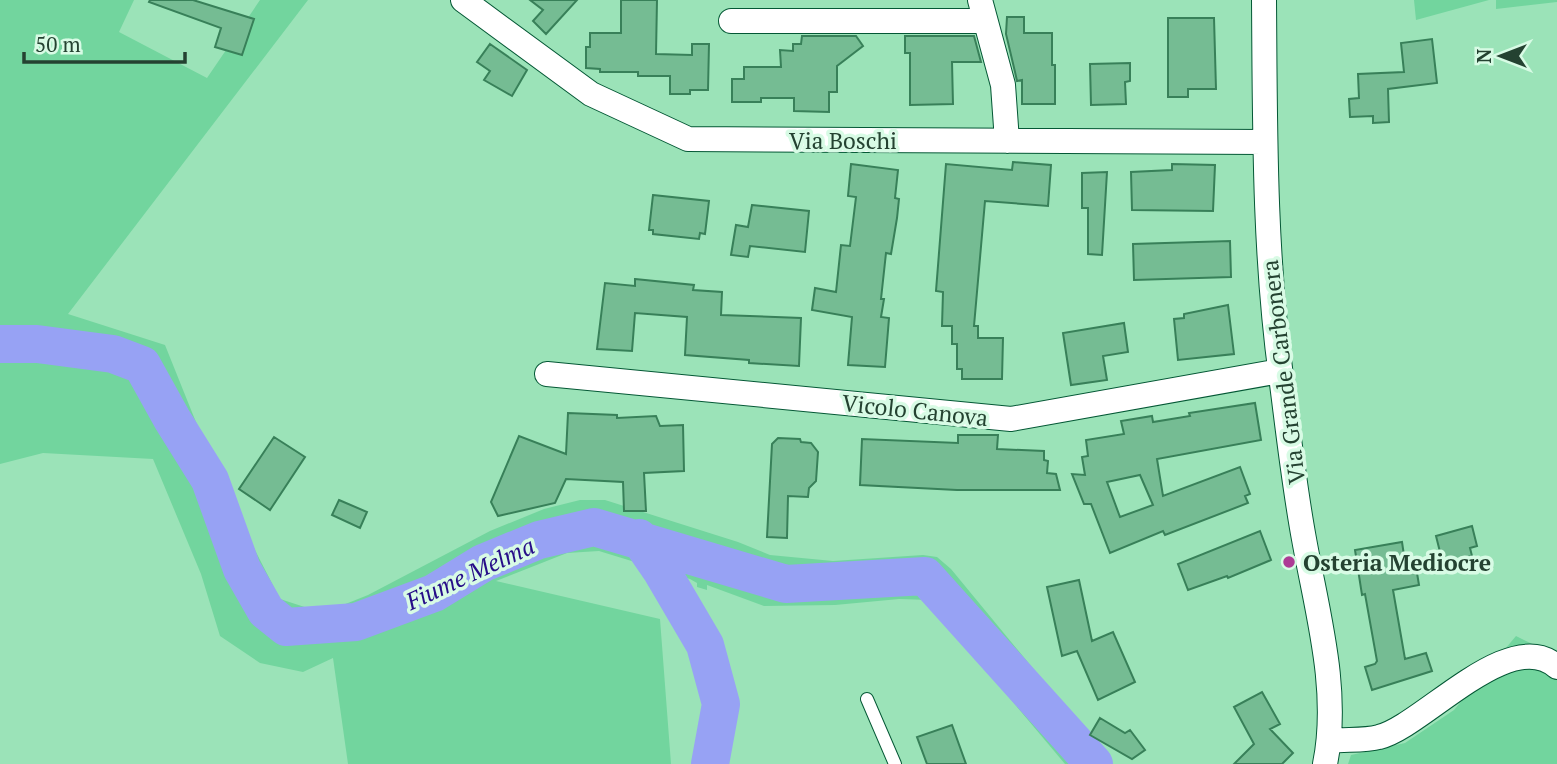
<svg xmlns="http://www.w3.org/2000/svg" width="1557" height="764" viewBox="0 0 1557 764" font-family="'PT Serif',serif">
<rect width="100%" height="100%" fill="#9be3b8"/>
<!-- green -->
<path fill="#72d59e" d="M0 0H134L119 32 207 78 260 0H308L68 314 165 345 220 482 280 599 323 613 368 595 490 531 544 509 580 500H605L738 542 770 555 833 561 923 555 937 557 951 569 1112 764H1065L986 670 942 611 929 600 899 599 835 605 764 606 707 585V590L697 587V583L690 579 599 551 567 553 496 581 660 619 671 764H348L333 658 303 672 260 663 220 636 201 574 153 459 43 453 0 464Z
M1414 0H1489L1416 20Z
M1496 0H1557V2L1496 9Z
M1516 636 1557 656V764H1348L1351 755 1405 743 1454 710Z"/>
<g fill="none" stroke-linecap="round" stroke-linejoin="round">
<!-- river -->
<path stroke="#97a2f4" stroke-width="38" d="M0 344H37L113 354 142 365 172 419 210 480 242 569 266 611 286 627 356 622 434 593 483 563 539 540 594 527 786 584 925 576 1094 764
M639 538 661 570 705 645 721 704 710 764"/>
</g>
<!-- building -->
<path fill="#75bc93" stroke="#388059" stroke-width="2" fill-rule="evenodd" d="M150 0H193L254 19 242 55 215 47 221 28 149 2Z
M530 0H577L546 34 533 21 543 10Z
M621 0H657L656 54 692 55V44H709L708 90H690V94H670V76H638V72H600V69L586 68V47H590V33H621Z
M1007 17H1024V33H1052V65H1055V104H1022V80L1017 81 1015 72 1006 34Z
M1168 18H1214L1216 89H1188V97H1168Z
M802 36H856L863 46 837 66V92H829V112L794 111V98H761V102H732V79H744V67H781L780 50 793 51V44H801Z
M905 36H974L981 62H952L953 104 910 105V53H905Z
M1432 39 1437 83 1388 89 1389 122 1373 123V116L1350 117 1349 99 1359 98 1358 74 1404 72 1401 43Z
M490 44 527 70 512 96 484 80 490 71 477 62Z
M1130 63V81L1125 82 1126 104 1091 105 1090 64Z
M1013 162 1051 165 1048 206 985 201 974 326H978V338H1003L1002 379H962V369H957V344H952V326H942L943 292 936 291 946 164 1012 170Z
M851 164 898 170 895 198 899 199 897 218 891 254 886 253 881 299H884L881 317 889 318 885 367 848 365 852 317 812 310 815 288 836 292 841 245 850 246 856 197 848 196Z
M1172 164 1215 165 1213 211 1132 210 1131 172 1172 170Z
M1107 172 1102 255 1088 254V208H1082V173Z
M653 195 709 201 705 234 700 233 699 239 653 234V230H649Z
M752 205 809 211 805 252 750 246 748 257 731 255 736 225 748 227Z
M1230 241 1231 277 1134 280 1133 244Z
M635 279 694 285 693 290 722 292 721 315 801 318 799 366 749 363V360L685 355 687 317 635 313 632 351 597 349 605 283 635 286Z
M1228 305 1234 354 1178 360 1174 319 1184 318V314Z
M1124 323 1128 352 1103 356 1107 380 1071 385 1063 333Z
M1255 403 1261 440 1157 459 1163 496 1240 467 1250 494 1245 496 1248 503 1165 535 1163 531 1110 553 1091 504H1084L1072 474 1085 475 1082 457 1088 456 1086 440 1124 434 1121 421 1152 416 1153 422 1190 416 1189 413ZM1140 475 1153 505 1120 517 1107 482Z
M568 413 617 415V418L656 416 660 426 683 425 684 471 644 473 646 511H624L623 482 566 479 555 503 498 516 491 502 519 436 566 454Z
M958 435H998L997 449 1044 451V460L1048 461 1047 473 1056 474 1060 490H957L860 485 862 439 958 443Z
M274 437 305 457 270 510 239 489Z
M778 438 800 439 801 442 811 443 818 452 816 481 809 488 808 497 788 496 787 538 767 537 772 444Z
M339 500 367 512 360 528 332 515Z
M1472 526 1477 546 1470 548 1472 556 1443 564 1436 536Z
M1260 531 1271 560 1228 578 1227 576 1188 590 1178 564Z
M1402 542 1406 569 1416 567 1419 585 1393 590 1405 659 1426 653 1432 671 1372 690 1365 667 1375 664 1377 661 1365 594 1362 595 1355 550Z
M1079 580 1092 641 1113 632 1135 682 1098 700 1077 651 1062 656 1047 587Z
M1262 692 1280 724 1270 729 1293 753 1282 764H1234L1254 744 1234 707Z
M1100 718 1125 733 1130 730 1145 750 1132 759 1090 735Z
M952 725 966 764H927L917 737Z"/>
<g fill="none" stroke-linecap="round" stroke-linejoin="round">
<!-- service casing -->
<g stroke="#045835" stroke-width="14">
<path id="service" d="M867 699 895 764"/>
</g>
<!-- minor casing -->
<g stroke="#045835" stroke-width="26">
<path id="minor" d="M463 0 591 94 688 139 1265 142
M980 0 1003 85 1007 141
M1264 0C1265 126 1264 251 1281 376 1288 430 1294 485 1304 539 1317 612 1340 690 1325 764
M731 21H985
M547 374 1011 419 1280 371
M1330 741C1345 739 1364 741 1379 737 1422 727 1510 624 1557 667"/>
</g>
<!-- service -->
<use href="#service" stroke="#fff" stroke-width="12"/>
<!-- minor -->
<use href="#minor" stroke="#fff" stroke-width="24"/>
</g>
<!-- markers -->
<circle fill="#ad3b95" stroke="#d8fbe5" stroke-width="2.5" cx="1289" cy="562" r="7"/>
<g text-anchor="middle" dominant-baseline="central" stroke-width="7" stroke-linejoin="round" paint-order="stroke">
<!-- street labels -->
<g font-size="23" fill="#244231" stroke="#d8fbe5">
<text x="843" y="140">Via Boschi</text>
<text transform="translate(1283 372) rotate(-97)">Via Grande Carbonera</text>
<text transform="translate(915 410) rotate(6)">Vicolo Canova</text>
</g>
<!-- poi labels -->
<g font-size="23" font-weight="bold" fill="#244231" stroke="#d8fbe5" text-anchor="start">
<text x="1303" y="562">Osteria Mediocre</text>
</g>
<!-- water labels -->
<g font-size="24" font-style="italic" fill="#260d88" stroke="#d8fbe5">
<text transform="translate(470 573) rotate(-25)">Fiume Melma</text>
</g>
</g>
<!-- north arrow -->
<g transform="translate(1501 56) rotate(270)" stroke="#d8fbe5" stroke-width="5" paint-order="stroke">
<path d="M0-5L12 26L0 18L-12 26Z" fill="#244231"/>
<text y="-10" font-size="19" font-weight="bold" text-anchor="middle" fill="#244231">N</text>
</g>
<!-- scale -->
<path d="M24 52v10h161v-10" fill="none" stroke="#244231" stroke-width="3.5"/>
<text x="35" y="52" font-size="21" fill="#244231" stroke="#d8fbe5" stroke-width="5" paint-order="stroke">50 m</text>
</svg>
